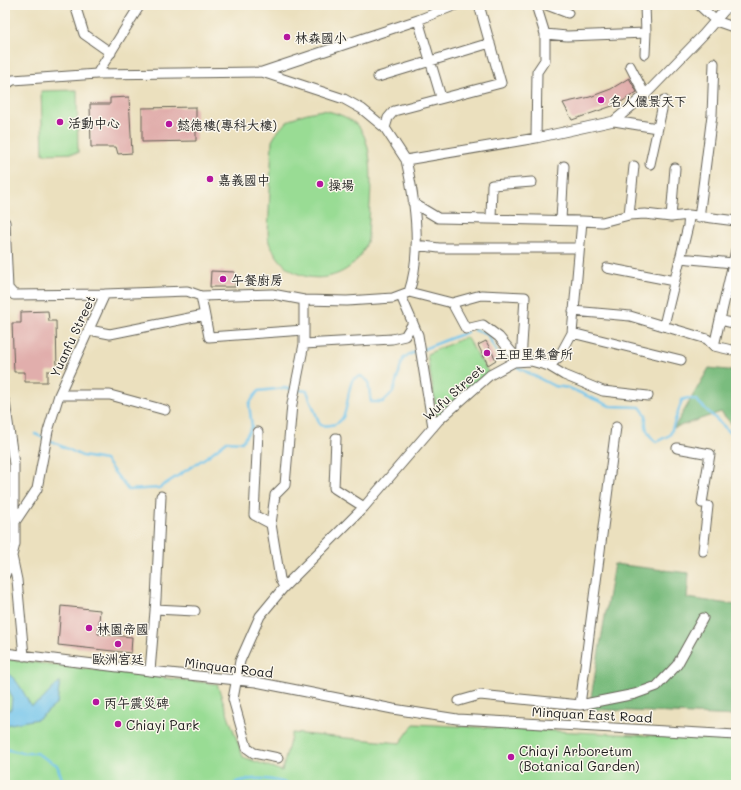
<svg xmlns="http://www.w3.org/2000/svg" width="741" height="790" viewBox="0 0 741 790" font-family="Mali,'LXGW WenKai TC',sans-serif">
<rect width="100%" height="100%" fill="#fbf7ec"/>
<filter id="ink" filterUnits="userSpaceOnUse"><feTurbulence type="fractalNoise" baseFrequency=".025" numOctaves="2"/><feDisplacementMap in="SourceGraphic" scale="8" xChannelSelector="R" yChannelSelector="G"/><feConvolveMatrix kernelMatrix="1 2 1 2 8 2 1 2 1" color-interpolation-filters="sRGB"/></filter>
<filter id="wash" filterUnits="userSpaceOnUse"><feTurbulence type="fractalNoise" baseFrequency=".012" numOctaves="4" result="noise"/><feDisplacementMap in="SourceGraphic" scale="16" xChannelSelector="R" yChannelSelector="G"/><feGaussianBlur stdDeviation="0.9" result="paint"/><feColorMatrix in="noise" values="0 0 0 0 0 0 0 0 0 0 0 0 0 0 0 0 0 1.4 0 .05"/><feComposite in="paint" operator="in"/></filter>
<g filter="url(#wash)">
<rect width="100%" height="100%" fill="#ebe0be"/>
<!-- green -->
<path fill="#99dc94" stroke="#5a7c58" d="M77 90 78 153 43 154 41 91Z
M323 110C337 113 353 118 361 130 377 155 369 208 368 238 358 282 298 293 275 253 273 250 270 246 269 242 267 233 269 221 269 212 270 188 271 165 272 141 284 118 299 114 323 110Z
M466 337 490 375 438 421 427 354Z
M5 659 217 684 243 757 282 771 292 733 400 743 414 724 736 740V785H5Z"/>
<!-- forest -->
<path fill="#7abc7e" stroke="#4b6c4d" d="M709 368 736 371V429L721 412 674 428Z
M614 564 689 573 687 598 736 605V716L589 709Z"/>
<!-- water -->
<path fill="#6ec3eb" stroke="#457084" d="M5 673C17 676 25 696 31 706L42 700 60 681 57 704 38 719 5 725V713L11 709 12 697 9 690 5 689Z"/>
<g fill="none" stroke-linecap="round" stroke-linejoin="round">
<!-- stream -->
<path stroke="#6ec3eb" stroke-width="2.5" d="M474 330 487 334 497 353 505 359
M517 367 554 386 569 388 610 406 640 407 646 415C645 427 646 434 656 442L670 435 682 400 688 398 696 400 736 438
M35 434 44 438
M49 440 82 456 105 460 128 490 159 488 208 456 227 441 242 442 252 427 249 404 258 391 285 388 307 391 320 425C354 430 343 398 353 379L361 376 368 381 371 402H383L393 392 403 359 408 355 467 332
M5 749 23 753H36L57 765 64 785
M234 785 237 782C256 776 274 779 293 785"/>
</g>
<g id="blocks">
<!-- building -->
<path fill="#e1aeac" d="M629 78 637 92 618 104 572 120 563 103 590 97 611 89Z
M129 97 132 153 118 154 116 147H91L90 104H110V98Z
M196 107V141L142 142V108Z
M211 271 235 272V287H210Z
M48 311 49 321H56L57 371H47V382H25V372H14L12 323H21V312Z
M486 341 496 360 488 365 478 345Z
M61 606 100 610 98 634 132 637 131 653 58 645Z"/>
</g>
</g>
<g filter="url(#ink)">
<use href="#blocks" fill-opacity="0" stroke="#646155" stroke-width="1"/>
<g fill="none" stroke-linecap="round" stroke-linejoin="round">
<!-- minor casing -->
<g stroke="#646155" stroke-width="11">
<path id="minor" d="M75 5 84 34 111 53
M547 5 568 13
M699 5 716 21 736 28
M418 20 441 97
M545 34 567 36 646 33 645 5
M645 54 646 33
M630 66 645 95
M262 72 418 20 456 5
M97 74 140 5
M378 77 490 43
M5 85 13 80 97 74 262 72 344 99 362 109 385 128 406 160
M614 121 657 128
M385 128 388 118 394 111 501 83 479 5
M536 138 537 72 545 60V34L536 5
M650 164 664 100
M413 203 438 218 582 221
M629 215 634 166
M671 217 675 168
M699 218 712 115 714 63
M491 219 492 185 532 182
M561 220 564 166
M5 222 8 288 14 295 105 294 59 395 48 431 37 489 15 522
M416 245 439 248H579
M680 258 733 263
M607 268 674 281
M409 292 452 303 466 329 483 325 499 337 519 361
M105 294 187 291 201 296 272 294 304 300 347 301 393 298 409 292C422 253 415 200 406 160L536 138 614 121 645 95 703 35 729 5
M201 296 209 337 304 330
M401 296 418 335 433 427
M452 303 481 295 525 297 521 361
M573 311 630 316 707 339 714 346 736 351
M720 320 736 324
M664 325 688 226 689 215
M89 330 110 334 204 315
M572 333 681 360
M304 344 392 339 405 336 413 323
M714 346 736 250
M549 366 564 375 603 391 648 396
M59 395H110L165 410
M5 402 14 464V506L15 522V544L12 556 17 580 24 656
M258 432 254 515 271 524 280 579 284 587
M336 438 334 488 364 507
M677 448 710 454 702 503
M271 524 275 495 285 485 292 404 304 344V300
M703 551 708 506
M5 575 12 556
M155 609 195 611
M5 653 150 671 256 682 393 709 457 719 736 735
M150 671 156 599 161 496
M459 701 480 695 580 705 635 694 657 686 677 665 703 618
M580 705 616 427
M278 758 254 753 247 748 233 699 240 661 260 616 284 587 364 507 438 421 490 375 514 362 531 361 549 366 559 357 572 333 582 221 602 222 629 215 645 214 671 217 689 215 736 221"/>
</g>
<!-- minor -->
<use href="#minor" stroke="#fff" stroke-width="9"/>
</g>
</g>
<!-- markers -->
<g fill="#b5179e" stroke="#fbf7ec" stroke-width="1.5">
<circle cx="287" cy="37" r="4"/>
<circle cx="601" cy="100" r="4"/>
<circle cx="60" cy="122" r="4"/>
<circle cx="169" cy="124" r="4"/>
<circle cx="210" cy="179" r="4"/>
<circle cx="320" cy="184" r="4"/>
<circle cx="223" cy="279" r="4"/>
<circle cx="487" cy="353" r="4"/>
<circle cx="89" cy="628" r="4"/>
<circle cx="118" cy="644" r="4"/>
<circle cx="96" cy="702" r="4"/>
<circle cx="118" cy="724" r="4"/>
<circle cx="511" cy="757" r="4"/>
</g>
<g text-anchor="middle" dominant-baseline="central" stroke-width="3" stroke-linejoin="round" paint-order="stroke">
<!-- poi labels -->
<g font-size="13" fill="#1c1c1c" stroke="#fbf7ec" text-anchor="start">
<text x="295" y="37">林森國小</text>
<text x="609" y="100">名人儷景天下</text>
<text x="68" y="122">活動中心</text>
<text x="177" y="124">懿德樓(專科大樓)</text>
<text x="218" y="179">嘉義國中</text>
<text x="328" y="184">操場</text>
<text x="231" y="279">午餐廚房</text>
<text x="495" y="353">王田里集會所</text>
<text x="97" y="628">林園帝國</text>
<text x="118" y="658" text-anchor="middle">歐洲宮廷</text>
<text x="104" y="702">丙午震災碑</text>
<text x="126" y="724">Chiayi Park</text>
<text x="519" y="750">Chiayi Arboretum<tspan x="519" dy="15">(Botanical Garden)</tspan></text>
</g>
<!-- street labels -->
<g font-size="13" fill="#1c1c1c" stroke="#fbf7ec">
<text transform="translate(72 336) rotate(-65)">Yuanfu Street</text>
<text transform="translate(453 392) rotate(-42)">Wufu Street</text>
<text transform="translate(229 667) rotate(7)">Minquan Road</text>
<text transform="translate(592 714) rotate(3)">Minquan East Road</text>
</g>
</g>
<!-- margin -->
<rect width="741" height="790" fill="none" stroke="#fbf7ec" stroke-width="20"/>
</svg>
